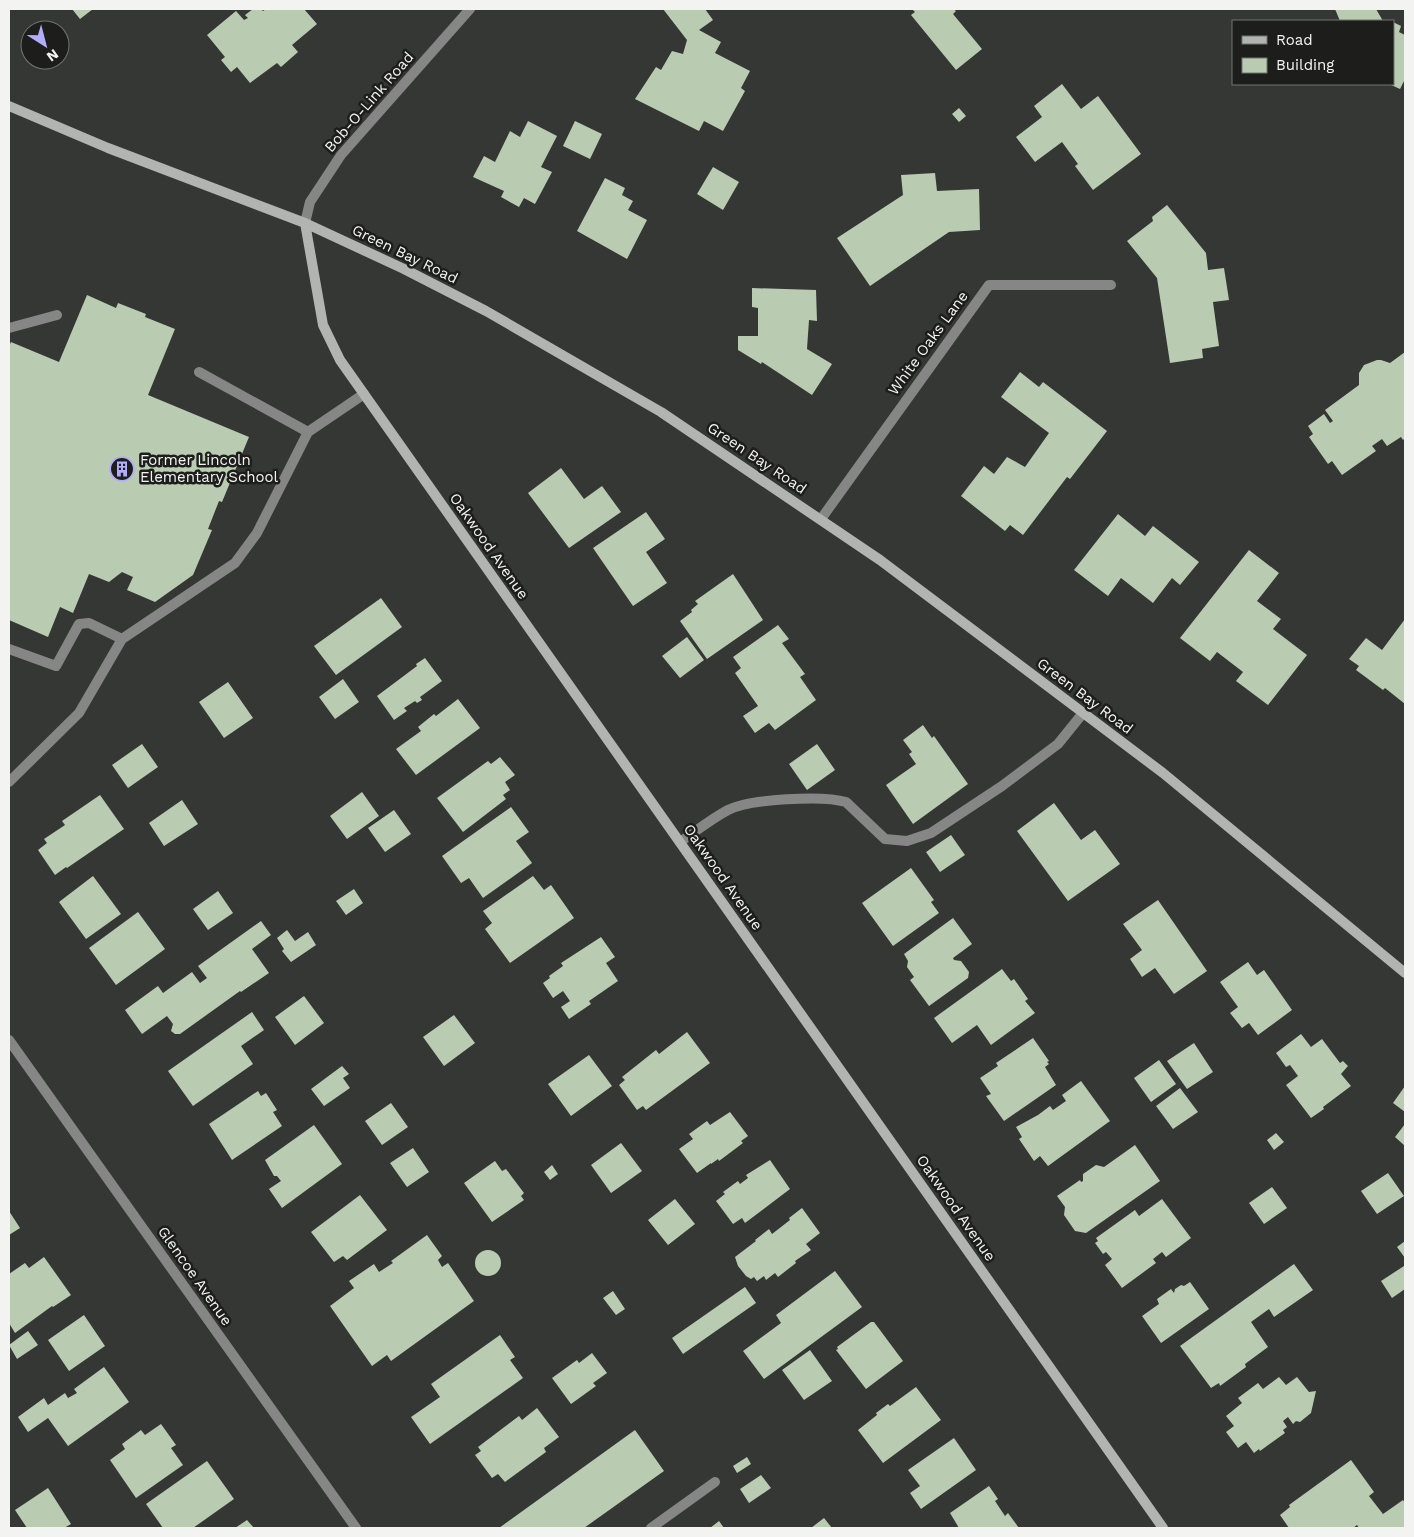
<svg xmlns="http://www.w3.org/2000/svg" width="1414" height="1537" viewBox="0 0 1414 1537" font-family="'Work Sans',sans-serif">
<rect width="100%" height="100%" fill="#353734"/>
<!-- building -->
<path fill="#b9cbb1" d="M72 9H93L80 19Z
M253 9H261L263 11 266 9H304L317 24 292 45 298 52 281 67 277 63 250 83 237 67 231 72 221 60 225 57 207 35 236 11 244 20 248 18 245 15Z
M663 9H705L713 20 699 30 721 42 715 53 750 71 741 88 745 91 723 131 704 121 699 131 635 99 656 67 661 70 672 51 683 54 687 40Z
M912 9H953L956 11 953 14 982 49 956 70 911 15 915 12Z
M1335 9H1376L1383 21H1340Z
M1393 22 1401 26 1399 32 1405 35V79L1400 89 1389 84H1393Z
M1062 84 1081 109 1098 96 1141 154 1093 190 1075 166 1078 164 1062 142 1035 162 1016 137 1042 117 1034 106Z
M959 108 966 116 959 122 952 114Z
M528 121 557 136 541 167 552 172 535 204 524 198 519 207 501 197 504 191 473 177 484 156 495 162 510 131 520 137Z
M575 121 602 134 590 159 563 146Z
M713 167 739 182 723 210 697 194Z
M935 173 937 191 979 189 980 230 949 232 870 286 837 238 903 195 901 175Z
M605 178 625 188 622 195 633 201 628 210 647 220 627 259 577 231Z
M1167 205 1206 253 1208 270 1224 268 1229 300 1213 302 1219 346 1202 349 1203 358 1170 363 1157 278 1127 241 1153 221 1152 217Z
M752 288 816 290 817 321 809 320 807 349 832 364 812 395 762 362 761 364 738 350V336H758V308L752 307Z
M87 295 116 308 118 303 146 314 145 317 175 329 148 395 249 437 222 502 219 501 208 529 212 530 193 575 155 602 127 590 133 577 122 572 109 582 89 574 73 613 60 607 48 637 9 620V346L11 342 59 362Z
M1405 352V438L1403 440 1401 437 1387 446 1382 439 1372 446 1376 451 1342 475 1332 461 1328 464 1309 437 1313 434 1308 426 1324 414 1330 423 1333 421 1325 410 1359 385V373L1364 365 1377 360H1381L1390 363Z
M1020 372 1039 387 1043 382 1107 431 1070 479 1067 477 1023 535 1010 525 1005 531 961 496 984 466 994 474 1007 457 1025 467 1049 433 1001 397Z
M561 468 584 499 602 486 621 512 569 548 528 493Z
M646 512 665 539 646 552 667 583 633 606 593 548Z
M1118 514 1145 536 1153 526 1199 562 1180 585 1172 578 1153 603 1121 578 1108 596 1074 570Z
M1249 550 1279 573 1257 601 1281 619 1273 629 1307 655 1268 705 1236 681 1243 672 1217 652 1210 661 1180 638Z
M733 574 763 620 707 659 680 621 692 612 691 610 698 604 695 601Z
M381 598 402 627 336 675 314 646Z
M1405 619V704L1385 688 1383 690 1356 670 1359 666 1349 659 1366 638 1382 650Z
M778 625 789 639 782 643 805 674 800 677 816 700 775 730 769 723 755 733 743 716 758 706 735 673 741 668 733 657Z
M687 637 704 660 680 678 662 656Z
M425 658 442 681 420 697 422 700 417 703 415 701 404 708 407 711 394 720 377 696 417 666 416 664Z
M343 679 359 702 335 719 319 697Z
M228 682 253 718 224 738 199 702Z
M458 699 480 728 416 775 396 749 421 731 418 727 434 714 436 716Z
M923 725 932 738 934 736 968 784 913 824 886 785 916 764 909 754 912 752 903 740Z
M142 744 158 767 128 788 112 765Z
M817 744 835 770 807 790 789 764Z
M500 757 515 775 505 782 510 790 503 795 506 799 463 832 437 798 488 761 491 764Z
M362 792 379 816 347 839 330 816Z
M100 795 124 829 67 868 66 867 55 875 38 850 47 843 44 839 65 825 62 821Z
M182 800 198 824 164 846 149 823Z
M1054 803 1081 840 1095 830 1120 864 1068 901 1017 831Z
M511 807 529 832 516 841 532 863 483 898 469 878 461 883 442 856Z
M394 810 411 834 385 852 368 828Z
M951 835 965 855 940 872 926 852Z
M911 868 934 900 931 902 939 913 893 946 862 903Z
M93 876 121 914 86 939 59 902Z
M533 876 544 890 551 885 574 918 510 963 485 929 492 923 483 911Z
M354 889 363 903 346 915 336 901Z
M218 891 233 913 208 930 193 909Z
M1158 900 1207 971 1174 994 1155 968 1142 977 1130 959 1142 950 1123 924Z
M138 912 165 949 116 985 89 948Z
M953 918 972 944 953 958 954 960 961 961 969 972 968 978 929 1006 910 980 914 977 907 967 908 961 904 954Z
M261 921 271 935 252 949 269 973 241 992 240 991 180 1034H175L171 1031 173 1024 167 1016 142 1034 125 1010 158 986 163 993 192 972 200 983 207 978 198 966Z
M287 930 295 941 308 932 316 945 291 962 282 951 284 949 277 938Z
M601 937 615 957 606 963 618 981 589 1001 591 1004 569 1019 561 1007 570 1001 563 991 553 998 543 983 550 978 549 976 563 966 561 963Z
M1248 962 1257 975 1264 970 1292 1010 1258 1035 1249 1023 1242 1028 1230 1013 1238 1007 1220 982Z
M1002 969 1011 981 1014 979 1028 999 1025 1001 1035 1013 991 1045 977 1025 952 1043 934 1018Z
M304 996 324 1023 295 1045 275 1017Z
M252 1012 264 1030 241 1046 253 1064 193 1106 168 1071Z
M454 1015 475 1043 444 1066 423 1037Z
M687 1032 710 1063 646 1110 643 1106 637 1110 619 1085 625 1080 622 1077 656 1050 659 1054Z
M1301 1034 1311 1047 1322 1039 1340 1063 1343 1061 1348 1066 1341 1074 1351 1086 1323 1107 1324 1109 1311 1118 1286 1085 1298 1076 1290 1065 1286 1067 1276 1053Z
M1033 1038 1049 1061 1047 1062 1049 1064 1045 1067 1056 1085 1004 1121 986 1096 991 1094 980 1078 998 1066 996 1063Z
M1194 1043 1213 1072 1187 1089 1167 1061Z
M589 1055 612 1086 571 1116 548 1084Z
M1159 1060 1176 1084 1151 1102 1134 1078Z
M342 1066 349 1074 343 1078 350 1088 324 1106 311 1089Z
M1081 1081 1110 1121 1048 1166 1040 1156 1034 1161 1019 1139 1022 1137 1016 1127 1038 1115 1050 1106 1053 1110 1066 1101 1062 1095Z
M1405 1086V1112L1393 1103Z
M1180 1088 1198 1112 1173 1129 1156 1106Z
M258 1091 261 1096 266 1093 277 1110 273 1112 282 1126 232 1160 209 1124Z
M391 1103 408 1127 382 1145 365 1121Z
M730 1112 748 1136 741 1141 743 1143 719 1161 718 1159 711 1164V1163L697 1173 679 1149 693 1139 689 1134 707 1121 710 1125Z
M1405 1124V1146L1395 1137Z
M314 1125 342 1164 282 1208 269 1189 281 1181 277 1176H274L265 1160Z
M1276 1133 1284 1142 1274 1150 1267 1140Z
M621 1143 642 1171 611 1193 591 1165Z
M1135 1145 1160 1181 1086 1233 1075 1231 1064 1215 1065 1207 1057 1196 1080 1180 1081 1182 1083 1181V1174L1096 1165 1104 1167Z
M413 1148 429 1172 407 1187 390 1163Z
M770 1160 790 1189 745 1223 742 1218 733 1224 716 1201 725 1194 723 1192 738 1181 740 1184 748 1178 746 1175Z
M495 1161 502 1171 506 1169 524 1193 521 1196 524 1200 492 1222 464 1183Z
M552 1165 558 1174 550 1180 544 1172Z
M1388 1173 1404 1196 1377 1214 1361 1191Z
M1272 1187 1287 1208 1264 1224 1249 1203Z
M360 1195 387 1230 347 1260 343 1256 334 1262 311 1232Z
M675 1199 695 1224 668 1245 648 1220Z
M1162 1199 1191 1238 1166 1257 1162 1252 1153 1259 1156 1263 1122 1288 1105 1265 1112 1259 1106 1252 1103 1254 1095 1243 1098 1241 1096 1238 1135 1210 1139 1216Z
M802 1208 820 1233 806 1244 811 1250 795 1261 796 1263 778 1277 775 1273 766 1280 764 1276 757 1281 754 1277 751 1279 746 1276 738 1266 735 1257 756 1241 755 1240 769 1229 772 1234 790 1220 789 1218Z
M9 1211 20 1228 9 1235Z
M427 1235 442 1256 438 1260 442 1267 448 1263 474 1301 391 1361 387 1355 372 1366 330 1306 354 1288 349 1281 374 1264 379 1272 393 1263 391 1261Z
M1405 1241V1258L1397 1247Z
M475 1263a13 13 0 1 1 26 0a13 13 0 1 1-26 0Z
M44 1257 71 1295 53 1307 52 1306 15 1333 9 1323V1274L25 1263 29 1268Z
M1294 1264 1313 1290 1274 1317 1269 1309 1251 1322 1268 1347 1245 1364 1246 1367 1220 1386 1219 1383 1211 1388 1180 1346Z
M1404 1266 1405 1289 1392 1298 1381 1281Z
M835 1271 862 1307 764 1379 743 1351 781 1323 776 1315Z
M1190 1282 1209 1309 1161 1343 1142 1316 1159 1304 1157 1299 1171 1289 1174 1293 1175 1289 1181 1285 1184 1286Z
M745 1287 756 1303 683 1354 672 1338Z
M613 1291 625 1309 616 1315 603 1298Z
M84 1315 105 1346 69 1371 48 1340Z
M871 1322H874L903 1361 866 1389 836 1350 838 1349 837 1347Z
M28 1331 38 1345 17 1359 9 1345Z
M500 1335 515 1357 510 1360 523 1378 430 1444 411 1417 440 1397 431 1384Z
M810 1350 832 1381 804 1400 782 1370Z
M592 1353 607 1373 593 1383 596 1386 571 1404 552 1378 577 1360 579 1363Z
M104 1367 129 1402 68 1446 48 1418 28 1432 18 1417 44 1398 48 1405 65 1393 68 1398 77 1393 74 1389Z
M1279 1377 1286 1385 1297 1377 1309 1392 1316 1391 1311 1413 1300 1422 1296 1421 1293 1424 1288 1417 1283 1421 1287 1427 1283 1430 1285 1433 1260 1451 1259 1449 1254 1453 1246 1442 1238 1448 1226 1432 1234 1426 1226 1416 1242 1403 1238 1398 1258 1383 1263 1389Z
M916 1387 941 1420 883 1463 858 1430 877 1415 876 1413 888 1404 890 1406Z
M537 1408 559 1437 544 1448 546 1452 505 1482 498 1474 492 1478 475 1455 481 1451 478 1447 519 1416 522 1420Z
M161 1424 176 1445 171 1448 183 1465 136 1498 110 1460 125 1449 122 1444 141 1430 145 1435Z
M635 1430 664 1471 584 1528H499Z
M954 1438 976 1470 921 1509 910 1493 920 1486 908 1470Z
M747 1457 751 1464 737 1473 733 1466Z
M1351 1460 1374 1492 1369 1496 1383 1514 1403 1500 1405 1503V1528H1359L1357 1525 1353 1528H1289L1280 1515 1290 1507 1289 1505Z
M207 1461 234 1499 193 1528H163L146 1504Z
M761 1475 771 1488 749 1503 740 1489Z
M989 1486 998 1499 995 1501 1005 1516 1008 1513 1019 1528H959L950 1513Z
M48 1488 71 1524 64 1528H27L15 1510Z
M824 1518 832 1528H811Z
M247 1520 254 1528H235Z
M719 1521 724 1528H710Z"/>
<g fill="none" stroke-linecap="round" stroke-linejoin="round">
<!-- lane -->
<path stroke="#858685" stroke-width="10" d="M9 328 57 315
M199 372 308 432
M9 649 56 666 79 624 89 623 122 639
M9 782 79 713 122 639 235 563 257 533 308 432 364 394
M680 842C695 832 711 819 728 810 749 799 823 795 846 802L885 839 907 841 931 833 1002 786 1058 744 1083 713
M651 1528 715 1482"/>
<!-- street -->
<path stroke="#858685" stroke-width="10" d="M305 223 310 202 341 155 470 9
M821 519 989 285H1111
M9 1040 356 1528"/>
<!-- secondary -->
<path stroke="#b2b4b1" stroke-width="10" d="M9 106 108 148 305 223 404 269 486 311 661 412 880 560 1163 773 1405 973
M305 223 323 325 340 360 1163 1528"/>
</g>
<!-- icons -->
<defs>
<g id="building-ring" transform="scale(1.25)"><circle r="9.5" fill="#1d1e1c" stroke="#b1adfa" stroke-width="1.5"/><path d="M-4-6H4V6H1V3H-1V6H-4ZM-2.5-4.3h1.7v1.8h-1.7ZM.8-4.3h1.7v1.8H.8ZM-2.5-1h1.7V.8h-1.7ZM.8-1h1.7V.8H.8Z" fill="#b1adfa"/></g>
</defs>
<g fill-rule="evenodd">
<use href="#building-ring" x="122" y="469"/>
</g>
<g text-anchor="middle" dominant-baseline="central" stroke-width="5" stroke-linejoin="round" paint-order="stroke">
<!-- street labels -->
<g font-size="15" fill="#f3f4f2" stroke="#1d1e1c">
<text transform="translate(369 102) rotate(-49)">Bob-O-Link Road</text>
<text transform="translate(405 254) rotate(26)">Green Bay Road</text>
<text transform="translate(928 343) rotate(-54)">White Oaks Lane</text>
<text transform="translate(757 458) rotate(34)">Green Bay Road</text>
<text transform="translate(489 546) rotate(55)">Oakwood Avenue</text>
<text transform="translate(1085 696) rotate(37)">Green Bay Road</text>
<text transform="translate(723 877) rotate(55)">Oakwood Avenue</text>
<text transform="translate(956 1208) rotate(55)">Oakwood Avenue</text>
<text transform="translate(195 1276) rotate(55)">Glencoe Avenue</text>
</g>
<!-- poi labels -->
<g font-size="15" fill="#f3f4f2" stroke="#1d1e1c" text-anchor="start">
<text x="140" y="460">Former Lincoln<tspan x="140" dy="17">Elementary School</tspan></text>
</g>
</g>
<!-- border -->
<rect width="1414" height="1537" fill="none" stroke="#f3f4f2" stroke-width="20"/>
<!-- legend -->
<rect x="1232" y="20" width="162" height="65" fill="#1d1e1c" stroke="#737472"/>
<rect x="1242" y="36" width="25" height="8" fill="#b2b4b1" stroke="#737472"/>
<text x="1276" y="45" font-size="15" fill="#f3f4f2">Road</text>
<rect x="1242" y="58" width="25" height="15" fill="#b9cbb1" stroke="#737472"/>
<text x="1276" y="70" font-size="15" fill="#f3f4f2">Building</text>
<!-- north arrow -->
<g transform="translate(45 45) rotate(144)"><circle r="24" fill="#1d1e1c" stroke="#737472"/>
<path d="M0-4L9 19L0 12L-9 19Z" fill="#b1adfa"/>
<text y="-8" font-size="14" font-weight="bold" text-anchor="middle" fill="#f3f4f2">N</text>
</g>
</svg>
